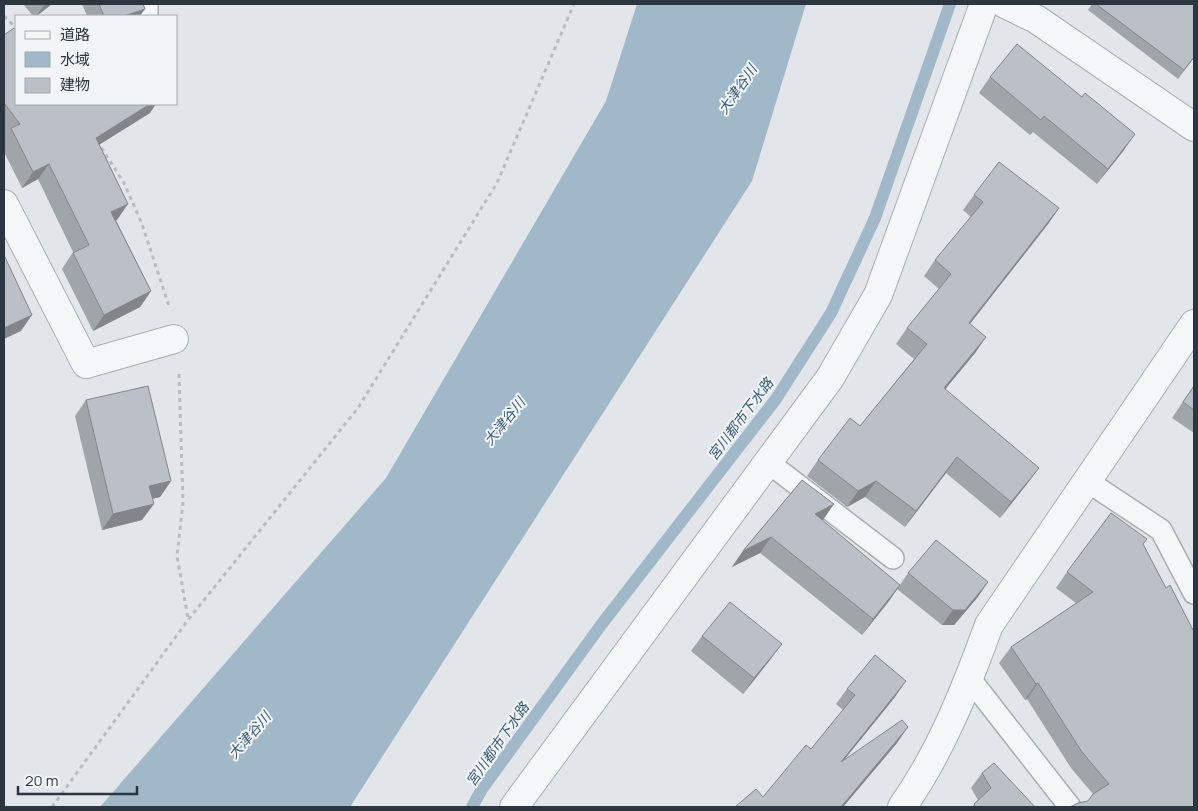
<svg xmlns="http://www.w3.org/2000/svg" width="1198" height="811" viewBox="0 0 1198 811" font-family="Manrope,'Noto Sans JP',sans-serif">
<rect width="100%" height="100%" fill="#e2e6ea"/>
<!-- water -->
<path fill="#a0b8c7" d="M637 4H806L752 181 350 807H100L386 478 606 101Z"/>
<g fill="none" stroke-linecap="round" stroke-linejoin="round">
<!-- stream -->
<path stroke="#a0b8c7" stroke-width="12" d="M472 807 482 789 601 625 776 399 831 313 875 218 950 4"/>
<!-- lane casing -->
<g stroke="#a7aeb4" stroke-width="24">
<path id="lane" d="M147 4V16
M769 463 893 558
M1087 481 1161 530 1194 593
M970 679 1070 807"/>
</g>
<!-- street casing -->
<g stroke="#a7aeb4" stroke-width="30">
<path id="street" d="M1005 4 1036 19 1194 127
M4 204 86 364 174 339
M514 807 830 378 878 295 984 4
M902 807C941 752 966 688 989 625L1194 324"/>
</g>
<!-- path -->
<path stroke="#b8bcc1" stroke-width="3" stroke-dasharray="4 4" stroke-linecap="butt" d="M4 16 16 28
M97 141 124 183 142 224 169 306
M179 374 183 503 177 556 188 619
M52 807 188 620 358 408 497 183 574 4"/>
<!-- lane -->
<use href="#lane" stroke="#f5f6f8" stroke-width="21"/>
<!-- street -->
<use href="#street" stroke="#f5f6f8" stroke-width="28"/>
</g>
<!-- wall -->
<path fill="#a0a5aa" d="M23 4H52L37 16H33Z
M82 4H143L140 16H87Z
M1092 4H1194V58L1178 79 1088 10Z
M4 35 16 104 150 113 99 145 117 220H116L151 291 140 307 93 331 62 269 73 252 38 179 22 188 4 152V138L5 136 4 134Z
M990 77 1124 150 1097 184 1033 132 1030 135 979 93Z
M974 195 1059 208 1048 224 970 324 986 337 975 353 945 389 1027 484 1000 518 946 473 905 527 865 497 847 507 807 476 818 460 860 426 914 359 896 344 907 328 939 289 924 276 935 260 971 217 963 210Z
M1194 385V433L1172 418Z
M86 400 171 481 160 497 152 499 142 520 102 530 75 416Z
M802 480 823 520H822L900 585 889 601 862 635 760 553 732 567 743 551Z
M1143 545 1194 807 1088 801 1093 794 1071 768 1027 699 1025 700 999 663 1011 647 1076 603 1056 588 1067 572Z
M908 573 988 582 977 598 954 625H942L897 589Z
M702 636 770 660 743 694 691 651Z
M847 689 895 697 845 759 897 743 843 807H735L763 797 811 749 843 710 836 704Z
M982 773 1035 807H972L978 800 971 788Z"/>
<!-- shaded-wall -->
<path fill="#82868b" d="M45 4H52L36 16Z
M145 9 140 16H124Z
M150 104H156L150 113 84 154 96 138Z
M1135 134 1124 150 1097 184 1108 169Z
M49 164 38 179 22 188 33 172Z
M128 204 117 220 100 228 111 212Z
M1059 208 1048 224 958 339 969 323Z
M151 291 140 307 93 331 104 315Z
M32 315 21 331 4 339V328Z
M986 337 975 353 933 404 944 388Z
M957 457 946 473 905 527 916 511Z
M1039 468 1027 484 1000 518 1011 502Z
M171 481 160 497 138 502 149 486Z
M876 481 865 497 847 507 858 491Z
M154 504 142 520 102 530 113 514Z
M834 504 823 520 803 530 815 514Z
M771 537 760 553 732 567 743 551Z
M988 582 977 598 954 625H942L953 610Z
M900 585 889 601 862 635 873 619Z
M782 644 770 660 743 694 754 678Z
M906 681 895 697 830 777 841 762Z
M1038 683 1027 699 1025 700 1036 684Z
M908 727 897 743 843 807H841Z"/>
<!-- building -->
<path fill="#bac0c6" stroke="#82868b" d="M99 4H143L145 9 124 16H104Z
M1096 4H1194V57L1184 70Z
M14 28 16 31V104H150L96 138 128 204 111 212 151 291 104 315 73 253 89 245 49 164 33 172 11 128 20 124 4 103V35Z
M1017 44 1082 97 1085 93 1135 134 1108 169 1044 116 1041 120 990 77Z
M999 162 1059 208 969 323 986 337 944 388 1039 468 1011 502 957 457 916 511 876 481 858 491 818 460 850 418 860 426 927 344 907 328 951 274 935 260 983 202 974 195Z
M4 255 32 315 4 328Z
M148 386 171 481 149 486 154 504 113 514 86 400Z
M1194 386V410L1183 402Z
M802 480 834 504 815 514 900 585 873 619 771 537 743 551Z
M1111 513 1147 539 1143 544 1166 588 1170 585 1194 632V807H1070L1078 803 1088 801 1093 794 1109 784 1082 752 1038 683 1036 684 1011 647 1093 592 1067 572Z
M936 540 988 582 965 610H953L908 573Z
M730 602 782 644 754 678 702 636Z
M875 655 906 681 841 762 902 720 908 727 841 807H735L756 789 763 797 806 745 811 749 855 695 847 689Z
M994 763 1035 807H976L974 804 991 788 982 773Z"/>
<g text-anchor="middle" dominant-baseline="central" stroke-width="4" stroke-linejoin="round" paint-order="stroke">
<!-- water labels -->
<g font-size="14" font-style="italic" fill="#385a72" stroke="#f2f5f7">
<text transform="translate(737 89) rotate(-55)">大津谷川</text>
<text transform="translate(740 419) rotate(-53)">宮川都市下水路</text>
<text transform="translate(504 421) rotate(-51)">大津谷川</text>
<text transform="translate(249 735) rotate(-49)">大津谷川</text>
<text transform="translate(497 744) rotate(-55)">宮川都市下水路</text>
</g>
</g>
<!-- border -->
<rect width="1198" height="811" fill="none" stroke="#2b3640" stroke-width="10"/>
<!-- legend -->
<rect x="15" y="15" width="162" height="90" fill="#f2f5f7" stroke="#a2a9ae"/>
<rect x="25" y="31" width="25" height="8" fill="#f5f6f8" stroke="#a2a9ae"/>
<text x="60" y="40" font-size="15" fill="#2b3640">道路</text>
<rect x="25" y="52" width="25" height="15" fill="#a0b8c7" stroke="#a2a9ae"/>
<text x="60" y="65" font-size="15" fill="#2b3640">水域</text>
<rect x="25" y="78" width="25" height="15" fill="#bac0c6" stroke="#a2a9ae"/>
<text x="60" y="90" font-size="15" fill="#2b3640">建物</text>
<!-- scale -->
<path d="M18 786v8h119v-8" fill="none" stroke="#2b3640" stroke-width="2.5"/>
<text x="25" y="786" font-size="15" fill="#2b3640" stroke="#f2f5f7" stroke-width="4" paint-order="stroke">20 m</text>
</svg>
